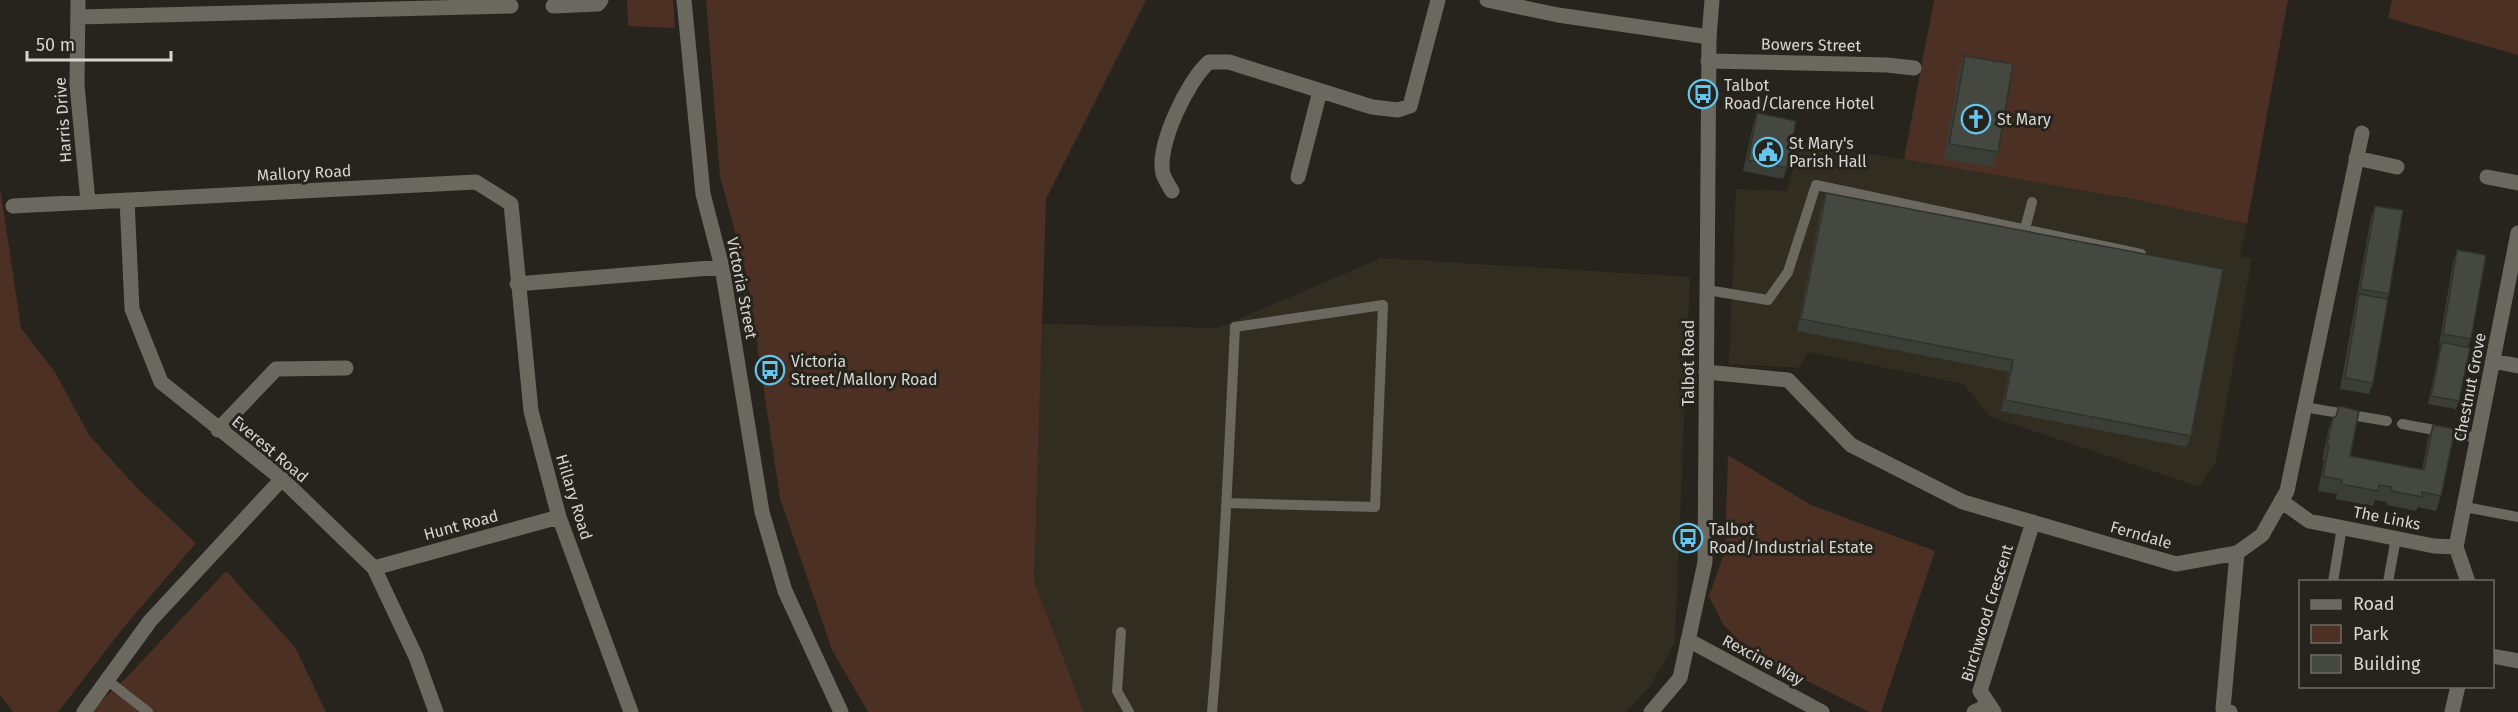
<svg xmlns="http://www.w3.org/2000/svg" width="2518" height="712" viewBox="0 0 2518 712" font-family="'Fira Sans',sans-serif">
<rect width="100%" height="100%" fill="#26241c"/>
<!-- built -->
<path fill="#312d20" d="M1799 144 1904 159 2142 201 2247 224 2240 256 2252 258 2216 461 2199 487 1989 416 1964 384 1808 352 1799 368 1729 364 1736 189 1787 191Z
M1381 258 1690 277 1675 642 1651 685 1626 712H1084L1034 581 1042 324 1218 328Z"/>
<!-- green -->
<path fill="#4d3024" d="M627 0H673L675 28 628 26Z
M706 0H1146L1046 199 1034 581 1084 712H868L832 650 780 498 747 277 720 176Z
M1934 0H2288L2247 224 2142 201 1904 159Z
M2392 0H2518V55L2388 18Z
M0 187 21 328 55 372 89 435 137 488 196 543 124 627 58 712H13L0 695Z
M1728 455 1811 505 1935 551 1881 712H1869L1751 653 1723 624 1709 596 1725 551Z
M226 571 295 647 326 712H93L95 707 129 675Z"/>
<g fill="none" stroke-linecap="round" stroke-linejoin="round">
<!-- service -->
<path stroke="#6a685f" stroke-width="10" d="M2025 229 2032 202
M1707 290 1768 300 1788 272 1816 185 2141 254
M2304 407 2387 421
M2402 424 2478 438
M2465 507 2518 517
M2333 582 2342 527
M2388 582 2396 538
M1121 632 1117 691 1129 712
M107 680 148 712
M1212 712C1223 584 1229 456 1235 327L1383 305 1375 507 1227 503"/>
<!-- minor -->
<path stroke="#6a685f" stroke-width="15" d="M78 0 77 85 88 202
M684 0 703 194 722 267 762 512 785 591 841 712
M1487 0 1558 15 1709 37
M553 6 598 4 601 0
M78 17 511 6
M1708 61 1887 65 1914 68
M2356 158 2397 167
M1298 177 1320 91
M2487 177 2518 183
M1172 191C1169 186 1165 180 1163 174 1156 146 1188 80 1209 62H1229L1372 107 1398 110 1410 106 1438 0
M127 200 132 309 161 382 282 479 374 568 416 657 436 712
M13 206 476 182 511 204 531 411 559 517 631 712
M517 284 722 267
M2493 361 2518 366
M1706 372 1788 380 1851 445 1963 502 2176 564 2237 553 2262 535 2287 491 2362 133
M218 430 276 369 346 368
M2281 501 2309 521 2434 546 2456 547 2468 582
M2456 547 2518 233
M374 568 559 517
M1688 640 1822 712
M2492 656 2518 661
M84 712 150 621 282 479
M1974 712 1989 705
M1994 712 1980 691 2033 522
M2230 712 2223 709 2237 553
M2452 712 2458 686"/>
<!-- tertiary -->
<path stroke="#6a685f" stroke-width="15" d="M1651 712 1680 678 1705 562 1709 37 1712 0"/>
</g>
<!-- wall -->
<path fill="#3b3e37" d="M1965 56 1998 152 1992 167 1944 159 1959 70Z
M1757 113 1787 168 1783 179 1743 171 1753 125Z
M1826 193 2191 436 2186 447 2001 411 2009 372 1797 331 1822 204Z
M2375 206 2389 294 2387 299 2373 383 2369 394 2340 389 2371 217Z
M2457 250 2471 339 2468 347 2459 401 2456 409 2428 404 2440 346 2439 345 2453 262Z
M2339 406 2350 456 2422 470 2428 439 2433 425 2441 496 2436 511 2418 507 2416 511 2387 505 2386 502 2375 500 2373 506 2336 499 2337 494 2318 491 2324 460H2322L2328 431 2333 417H2335Z"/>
<!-- building -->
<path fill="#454840" stroke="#30322d" stroke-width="1.5" d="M1965 56 2013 64 1998 152 1949 144Z
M1757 113 1796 121 1787 168 1748 160Z
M1826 193 2223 269 2191 436 2005 400 2013 360 1801 319Z
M2375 206 2403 210 2389 294 2360 289Z
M2457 250 2486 255 2471 339 2443 334Z
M2359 294 2388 299 2373 383 2345 378Z
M2442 342 2470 348 2459 401 2431 396Z
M2339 406 2359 411 2350 456 2424 470 2433 425 2455 429 2441 496 2422 492V497L2392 491 2391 487 2379 485 2378 491 2341 484 2342 480 2323 476 2329 445H2327L2333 417H2336Z"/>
<!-- icons -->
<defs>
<g id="bus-ring" transform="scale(1.5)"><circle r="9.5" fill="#26241c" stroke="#64c5ee" stroke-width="1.5"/><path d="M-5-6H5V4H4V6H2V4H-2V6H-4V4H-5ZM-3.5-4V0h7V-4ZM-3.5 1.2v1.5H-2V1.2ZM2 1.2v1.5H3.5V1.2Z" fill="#64c5ee"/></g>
<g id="church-ring" transform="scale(1.5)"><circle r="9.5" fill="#26241c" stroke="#64c5ee" stroke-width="1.5"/><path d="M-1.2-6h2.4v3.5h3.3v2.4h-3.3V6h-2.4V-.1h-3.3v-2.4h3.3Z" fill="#64c5ee"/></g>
<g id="civic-ring" transform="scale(1.5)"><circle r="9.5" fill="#26241c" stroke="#64c5ee" stroke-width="1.5"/><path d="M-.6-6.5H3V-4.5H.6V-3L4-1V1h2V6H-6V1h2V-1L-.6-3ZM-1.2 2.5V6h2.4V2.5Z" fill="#64c5ee"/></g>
</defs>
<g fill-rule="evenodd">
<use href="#bus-ring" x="1703" y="94"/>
<use href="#church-ring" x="1976" y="119"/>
<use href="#civic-ring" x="1768" y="152"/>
<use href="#bus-ring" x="770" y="370"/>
<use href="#bus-ring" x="1688" y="538"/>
</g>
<g text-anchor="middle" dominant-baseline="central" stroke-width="6" stroke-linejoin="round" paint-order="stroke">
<!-- street labels -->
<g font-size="16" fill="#d6d5d0" stroke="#26241c">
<text transform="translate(1811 45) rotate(1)">Bowers Street</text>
<text transform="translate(63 120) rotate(-94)">Harris Drive</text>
<text transform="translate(304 173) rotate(-3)">Mallory Road</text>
<text transform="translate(742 288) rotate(79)">Victoria Street</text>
<text transform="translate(1688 363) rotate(-90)">Talbot Road</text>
<text transform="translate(2470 387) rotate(-79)">Chestnut Grove</text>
<text transform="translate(270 449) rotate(40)">Everest Road</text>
<text transform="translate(574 497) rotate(73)">Hillary Road</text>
<text transform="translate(2387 518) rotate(11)">The Links</text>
<text transform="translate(461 525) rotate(-15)">Hunt Road</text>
<text transform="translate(2141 535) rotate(16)">Ferndale</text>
<text transform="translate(1987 613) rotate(-73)">Birchwood Crescent</text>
<text transform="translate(1763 660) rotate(28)">Rexcine Way</text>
</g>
<!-- poi labels -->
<g font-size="16" fill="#d6d5d0" stroke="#26241c" text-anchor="start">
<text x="1724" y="85">Talbot<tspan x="1724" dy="18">Road/Clarence Hotel</tspan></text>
<text x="1997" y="119">St Mary</text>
<text x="1789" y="143">St Mary's<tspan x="1789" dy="18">Parish Hall</tspan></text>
<text x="791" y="361">Victoria<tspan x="791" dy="18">Street/Mallory Road</tspan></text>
<text x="1709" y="529">Talbot<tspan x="1709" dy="18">Road/Industrial Estate</tspan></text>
</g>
</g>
<!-- legend -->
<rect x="2299" y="580" width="195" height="108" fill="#26241c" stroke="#6c6b64" stroke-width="1.5"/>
<rect x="2311" y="600" width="30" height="9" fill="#6a685f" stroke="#6c6b64" stroke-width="1.5"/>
<text x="2353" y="610" font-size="18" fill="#d6d5d0">Road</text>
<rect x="2311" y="625" width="30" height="18" fill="#4d3024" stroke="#6c6b64" stroke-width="1.5"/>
<text x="2353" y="640" font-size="18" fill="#d6d5d0">Park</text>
<rect x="2311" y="655" width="30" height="18" fill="#454840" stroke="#6c6b64" stroke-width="1.5"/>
<text x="2353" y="670" font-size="18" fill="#d6d5d0">Building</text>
<!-- scale -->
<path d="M27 51v9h144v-9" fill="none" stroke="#d6d5d0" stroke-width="3"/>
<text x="36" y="51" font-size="18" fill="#d6d5d0" stroke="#26241c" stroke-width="4.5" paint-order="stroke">50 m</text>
</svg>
